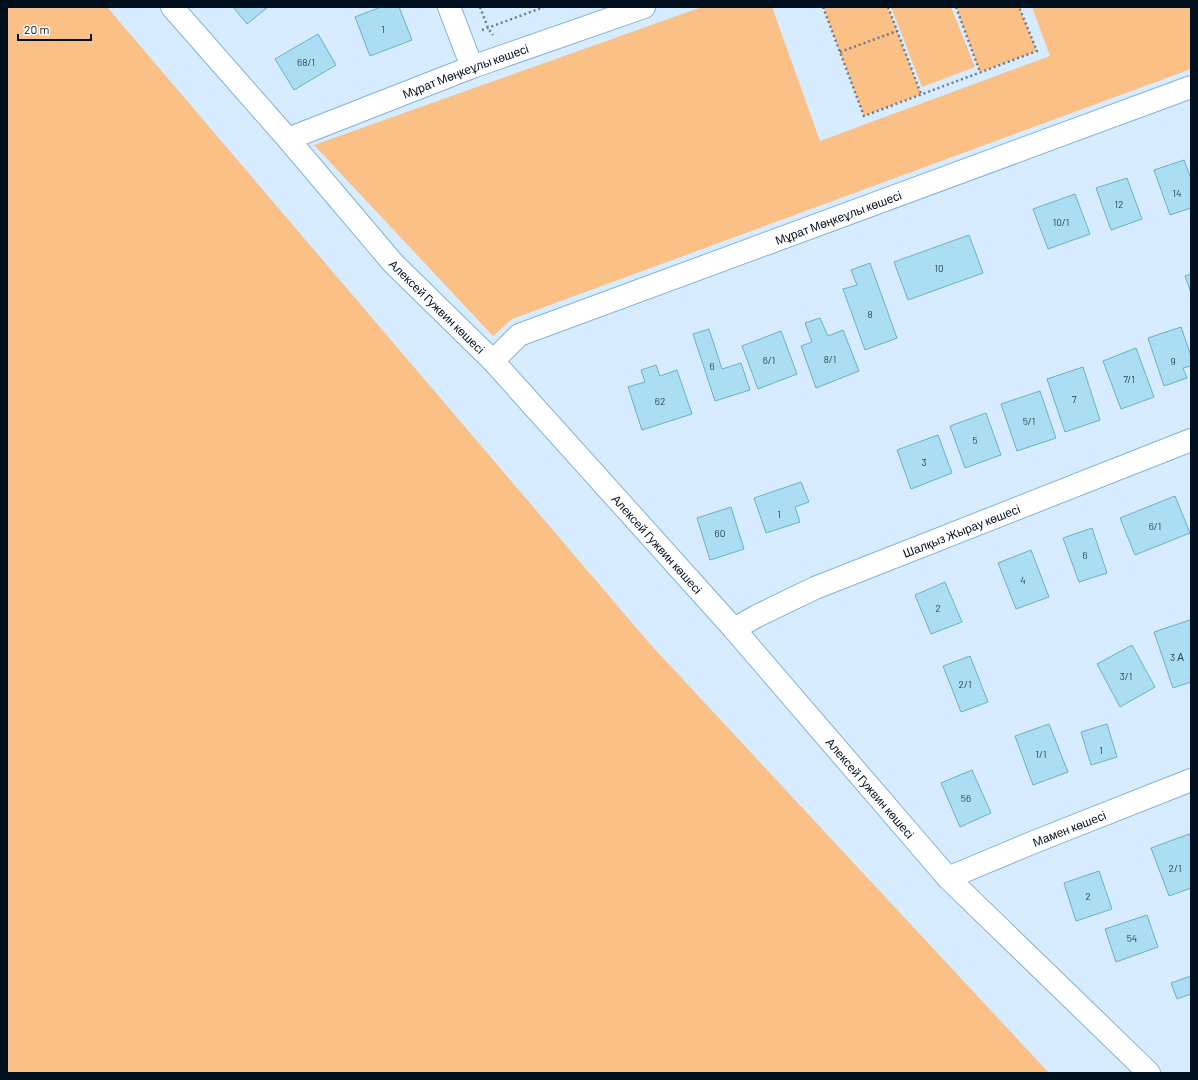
<svg xmlns="http://www.w3.org/2000/svg" width="1198" height="1080" viewBox="0 0 1198 1080" font-family="Barlow,sans-serif">
<rect width="100%" height="100%" fill="#d7ecfe"/>
<!-- green -->
<path fill="#fac086" d="M7 7H107L650 644 1049 1073H7Z
M702 7H772L820 141 1050 56 1032 7H1191V69L512 319 493 336 314 145Z
M823 7H888L921 94 864 116Z
M891 7H951L975 67 922 87Z
M956 7H1019L1037 51 980 72Z"/>
<!-- building -->
<path fill="#acdef3" stroke="#68b0cd" d="M233 7H268L247 24Z
M381 7H399L412 40 370 56 355 17Z
M318 34 336 65 294 90 275 59Z
M1184 160 1191 179V208L1170 215 1154 170Z
M1127 178 1142 219 1111 230 1096 188Z
M1075 194 1090 234 1048 249 1033 209Z
M969 235 983 273 908 300 894 262Z
M870 263 897 338 865 350 843 289 857 285 851 270Z
M1191 274V293L1185 276Z
M820 318 828 336 843 330 859 371 816 388 801 346 812 342 805 323Z
M1181 327 1191 356V366L1183 368 1187 378 1164 386 1148 338Z
M709 329 722 369 741 363 750 390 715 401 693 334Z
M781 331 797 374 758 389 742 346Z
M1136 348 1154 397 1121 409 1103 361Z
M656 365 660 376 677 370 692 414 642 430 628 387 645 382 641 370Z
M1083 367 1100 420 1065 432 1047 379Z
M1040 391 1056 438 1017 451 1001 404Z
M986 413 1001 455 965 468 950 426Z
M938 435 952 473 911 489 897 450Z
M801 482 809 502 795 507 800 522 766 533 754 498Z
M1175 496 1190 533 1135 555 1120 518Z
M731 507 744 549 710 560 697 518Z
M1092 528 1107 573 1079 582 1063 538Z
M1031 550 1049 597 1016 609 998 563Z
M945 582 962 622 931 634 915 595Z
M1190 620 1191 624V682L1173 688 1154 632Z
M1132 645 1155 687 1120 707 1097 664Z
M970 656 988 702 961 712 943 666Z
M1049 724 1068 772 1033 785 1015 736Z
M1107 724 1117 757 1091 765 1081 732Z
M972 770 991 813 960 827 941 783Z
M1189 834 1191 838V888L1169 896 1151 848Z
M1099 871 1112 909 1076 921 1064 883Z
M1147 915 1158 947 1116 962 1105 929Z
M1191 976V994L1177 999 1171 983Z"/>
<g fill="none" stroke-linecap="round" stroke-linejoin="round">
<!-- street casing -->
<g stroke="#80b2de" stroke-width="24">
<g id="street">
<path id="s1" d="M172 7 288 139 393 263 493 361 734 629 948 878 1149 1073"/>
<path d="M449 7 472 67"/>
<path id="s2" d="M288 139 472 67 644 7"/>
<path id="s3" d="M493 361 519 335 1191 87"/>
<path id="s4" d="M734 629 757 616 815 588 1191 440"/>
<path id="s5" d="M948 878 1034 842 1191 780"/>
</g>
</g>
<!-- path -->
<path stroke="#697b8c" stroke-width="2.5" stroke-dasharray="2 3" stroke-linecap="butt" d="M480 7 488 28 493 35
M823 7 864 116 1037 51 1019 7
M888 7 921 94
M956 7 980 72
M482 30 544 7
M840 52 897 31"/>
<!-- street -->
<use href="#street" stroke="#fff" stroke-width="22"/>
</g>
<g text-anchor="middle" dominant-baseline="central" stroke-width="3.5" stroke-linejoin="round" paint-order="stroke">
<!-- number labels -->
<g font-size="10" fill="#2b4353">
<text x="383" y="29">1</text>
<text x="306" y="62">68/1</text>
<text x="1177" y="193">14</text>
<text x="1119" y="204">12</text>
<text x="1061" y="222">10/1</text>
<text x="939" y="268">10</text>
<text x="870" y="314">8</text>
<text x="830" y="359">8/1</text>
<text x="769" y="360">6/1</text>
<text x="1173" y="361">9</text>
<text x="712" y="366">6</text>
<text x="1129" y="379">7/1</text>
<text x="1074" y="399">7</text>
<text x="660" y="401">62</text>
<text x="1029" y="421">5/1</text>
<text x="975" y="440">5</text>
<text x="924" y="462">3</text>
<text x="779" y="514">1</text>
<text x="1155" y="526">6/1</text>
<text x="720" y="533">60</text>
<text x="1085" y="555">6</text>
<text x="1023" y="580">4</text>
<text x="938" y="608">2</text>
<text x="1177" y="657">3 А</text>
<text x="1126" y="676">3/1</text>
<text x="965" y="684">2/1</text>
<text x="1101" y="750">1</text>
<text x="1041" y="754">1/1</text>
<text x="966" y="798">56</text>
<text x="1175" y="868">2/1</text>
<text x="1088" y="896">2</text>
<text x="1132" y="938">54</text>
</g>
<!-- street labels -->
<g font-size="12" fill="#000f1e" stroke="#fff">
<text stroke="none"><textPath href="#s2" startOffset="190">Мұрат Мөңкеұлы көшесі</textPath></text>
<text stroke="none"><textPath href="#s3" startOffset="377">Мұрат Мөңкеұлы көшесі</textPath></text>
<text stroke="none"><textPath href="#s1" startOffset="400">Алексей Гужвин көшесі</textPath></text>
<text stroke="none"><textPath href="#s4" startOffset="248">Шалқыз Жырау көшесі</textPath></text>
<text stroke="none"><textPath href="#s1" startOffset="724">Алексей Гужвин көшесі</textPath></text>
<text stroke="none"><textPath href="#s1" startOffset="1048">Алексей Гужвин көшесі</textPath></text>
<text stroke="none"><textPath href="#s5" startOffset="131">Мамен көшесі</textPath></text>
</g>
</g>
<!-- border -->
<rect width="1198" height="1080" fill="none" stroke="#000f1e" stroke-width="16"/>
<!-- scale -->
<path d="M18 34v6h73v-6" fill="none" stroke="#000f1e" stroke-width="2"/>
<text x="24" y="34" font-size="12" fill="#000f1e" stroke="#ffffff" stroke-width="3" paint-order="stroke">20 m</text>
</svg>
